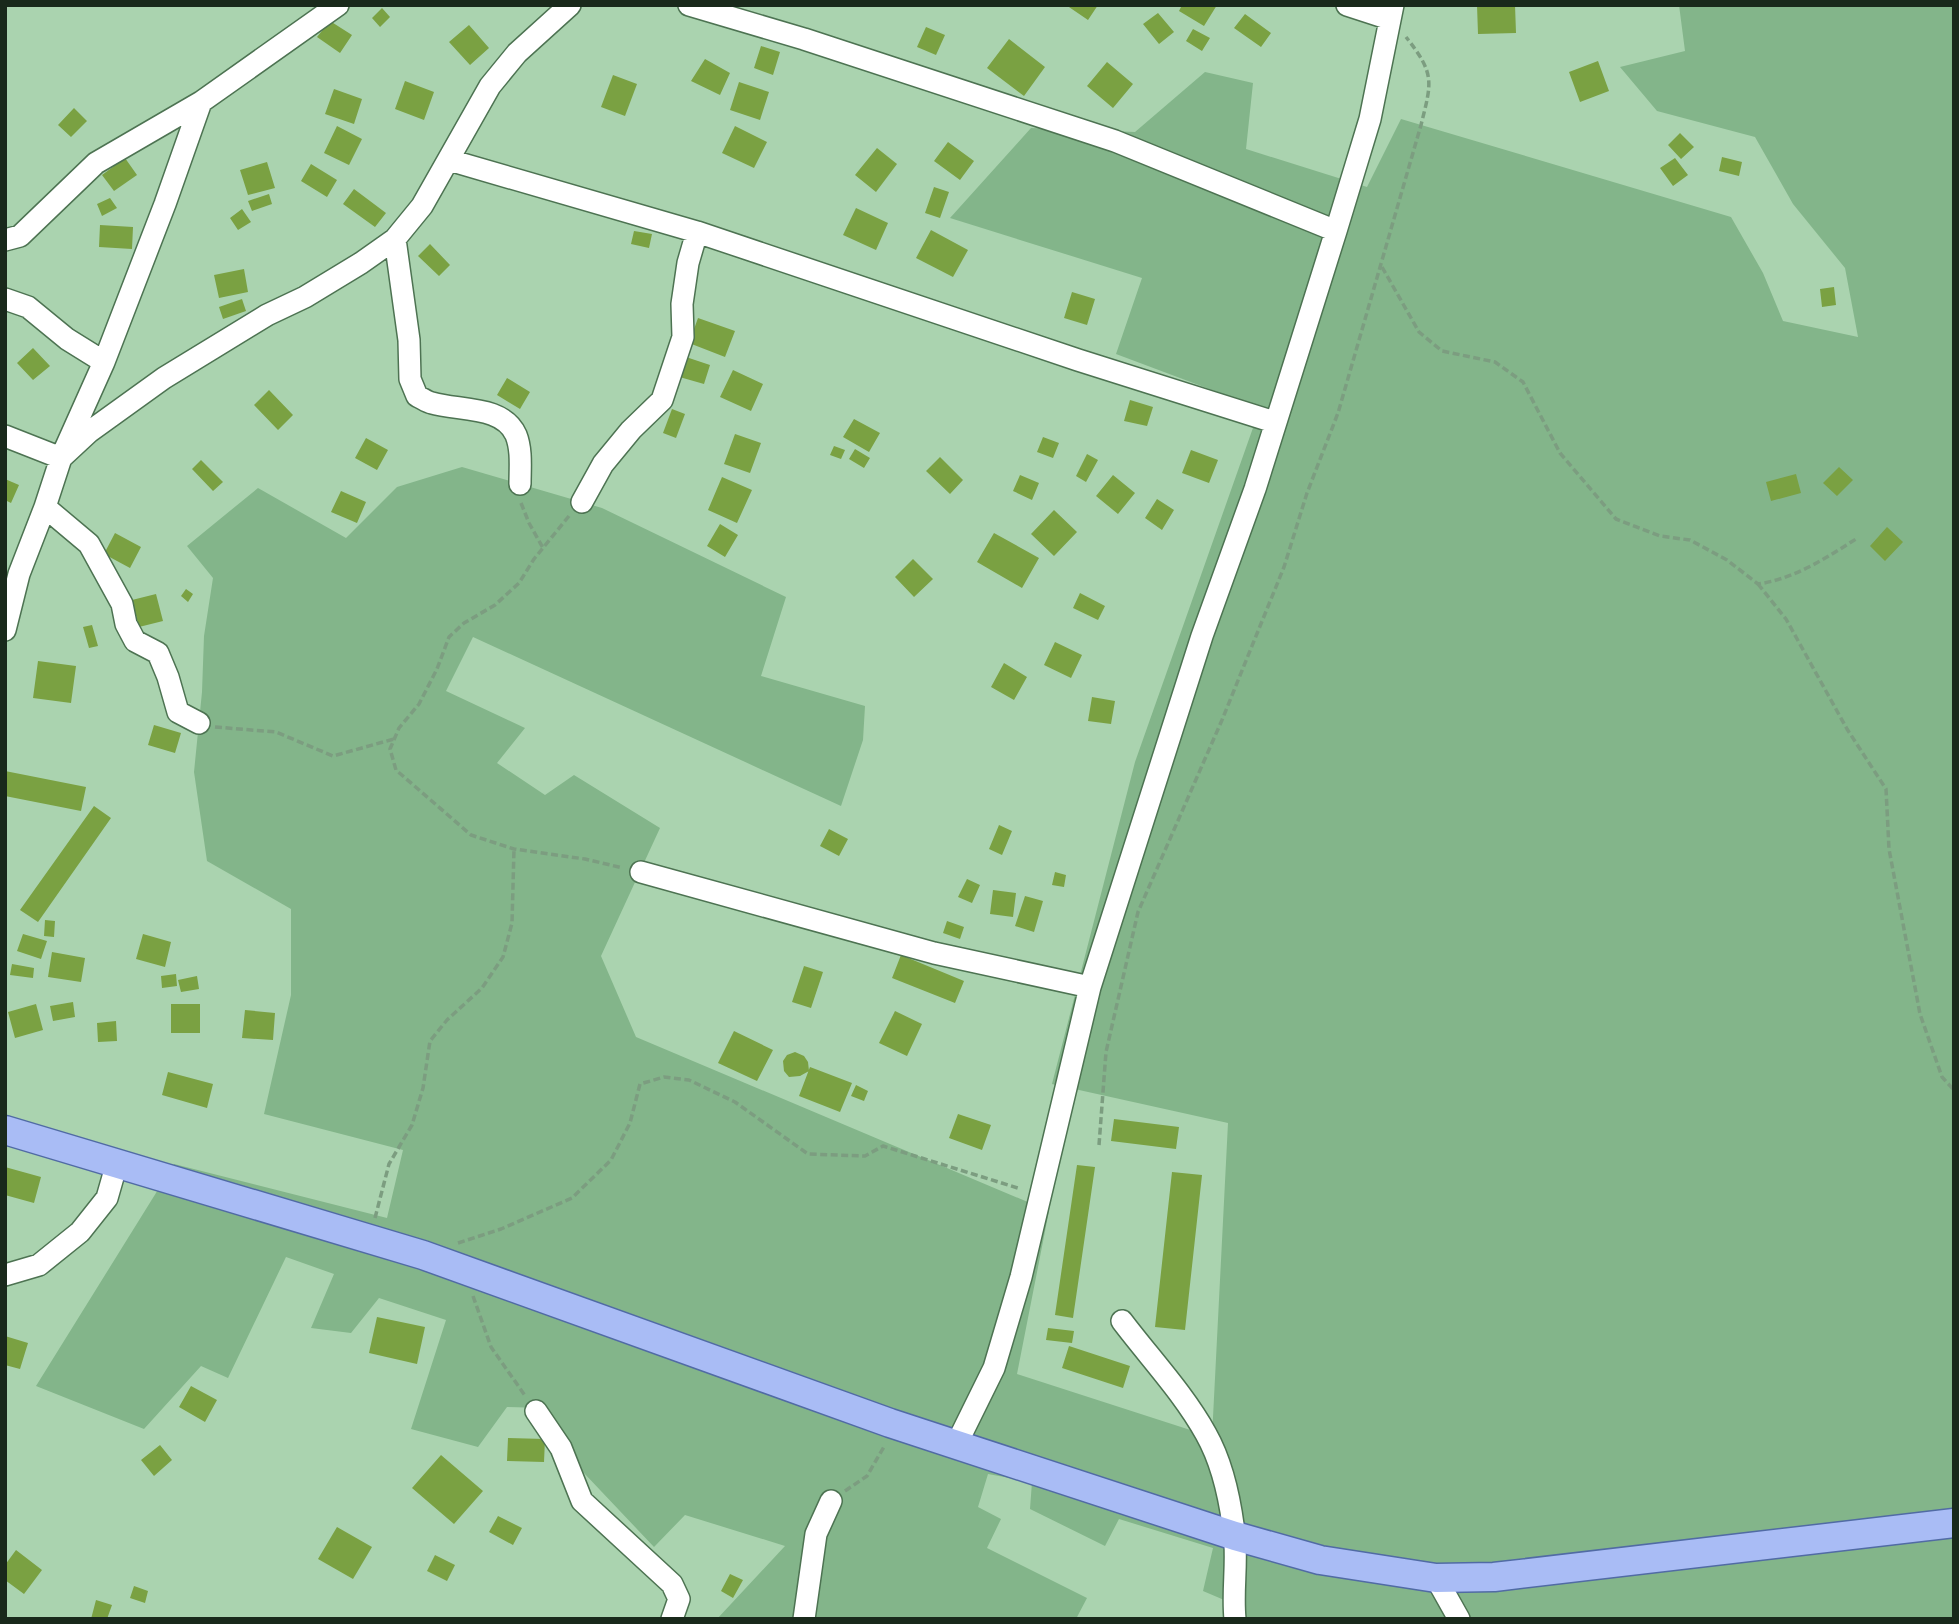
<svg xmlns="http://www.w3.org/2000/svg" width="1959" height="1624" viewBox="0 0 1959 1624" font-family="Figtree,sans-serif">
<rect width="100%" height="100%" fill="#aad3af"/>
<!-- green -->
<path fill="#83b58a" d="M1679 5H1954V1619H1240L1243 1608 1203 1591 1213 1548 1119 1519 1105 1546 1030 1509 1032 1482 988 1474 978 1507 1001 1519 987 1548 1087 1598 1076 1619H717L785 1546 685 1515 654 1547 583 1472 544 1408 507 1407 478 1447 411 1429 446 1320 379 1298 351 1333 311 1328 334 1274 286 1257 228 1378 201 1366 144 1429 36 1386 174 1164 387 1218 403 1150 264 1114 291 995V909L207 861 194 772 202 692 204 636 213 578 187 546 258 488 346 538 397 487 462 467 602 508 786 597 761 676 865 706 863 740 841 806 473 637 446 691 525 728 497 763 545 795 574 775 660 828 601 956 636 1037 1049 1211 1017 1374 1212 1437 1228 1123 1052 1084 1135 762 1260 408 1116 354 1142 278 950 218 1031 128 1135 132 1205 72 1253 83 1246 149 1367 187 1401 119 1731 217 1763 273 1783 321 1858 337 1845 268 1793 204 1755 137 1657 111 1620 67 1685 51Z"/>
<!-- building -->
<path fill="#7aa142" d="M1066 5H1098L1088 20Z
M1182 5H1217L1204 26 1179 11Z
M1477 5H1515L1516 33 1478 34Z
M382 8 390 17 380 27 372 18Z
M1158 13 1174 32 1159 44 1143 24Z
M1245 14 1271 33 1261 47 1234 28Z
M330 21 352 35 340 53 317 37Z
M469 25 489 48 470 65 449 42Z
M926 27 945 35 936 55 917 47Z
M1193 29 1210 38 1202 51 1186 41Z
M1009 39 1045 67 1024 96 987 68Z
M761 46 780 52 773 75 754 68Z
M705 59 730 73 720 95 691 81Z
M1598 61 1609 91 1580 102 1569 72Z
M1107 62 1133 84 1113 108 1087 86Z
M613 75 637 84 625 116 601 107Z
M405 81 434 92 424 120 395 109Z
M739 82 769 92 760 120 730 110Z
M334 89 362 99 354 124 325 114Z
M74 108 87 121 71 137 58 125Z
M337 126 362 139 349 165 324 153Z
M735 126 767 142 754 168 722 153Z
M1680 133 1694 147 1681 159 1668 145Z
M948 142 974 161 960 180 934 161Z
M877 148 897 164 876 192 855 175Z
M1722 157 1742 162 1739 176 1719 171Z
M125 158 137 175 114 191 102 175Z
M1675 158 1688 175 1673 186 1660 168Z
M267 162 275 188 248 195 240 170Z
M311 164 337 180 327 197 301 181Z
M934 187 949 192 940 218 925 213Z
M354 189 386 213 375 227 343 204Z
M269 194 272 204 252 211 248 201Z
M110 198 117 208 102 216 97 204Z
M856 208 888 223 876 250 843 235Z
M242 209 251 222 238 230 230 218Z
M100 225 133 227 132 249 99 247Z
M931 230 968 250 953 277 916 258Z
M634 231 652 234 649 248 631 244Z
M430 244 450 265 439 276 418 256Z
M244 269 248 292 219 298 214 275Z
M1834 287 1836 305 1822 307 1820 289Z
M1072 292 1095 299 1087 325 1064 318Z
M242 299 246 311 223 319 219 307Z
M698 318 735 331 725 357 689 343Z
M33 348 50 366 33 380 17 363Z
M683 356 710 365 704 384 676 376Z
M733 370 763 384 751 411 720 397Z
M507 378 530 392 520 409 497 395Z
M269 390 293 415 278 430 254 405Z
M1130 400 1153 407 1147 426 1124 421Z
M672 409 685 414 676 438 663 433Z
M854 419 880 433 869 452 843 437Z
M735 434 761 443 750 473 724 464Z
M1043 437 1059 443 1053 458 1037 452Z
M366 438 388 450 377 470 355 458Z
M834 446 845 450 841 459 830 455Z
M855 449 870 458 864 468 849 459Z
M1191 450 1218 460 1209 483 1182 473Z
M1087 454 1098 460 1086 482 1076 476Z
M940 457 963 480 950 494 926 471Z
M201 460 223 482 213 491 192 469Z
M1839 467 1853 480 1837 496 1823 483Z
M1796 474 1801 493 1771 501 1766 482Z
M1020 475 1039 483 1032 500 1013 491Z
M1113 475 1135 493 1118 514 1096 496Z
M722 477 752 490 737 523 708 510Z
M5 479 19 485 11 503 5 500Z
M341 491 366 502 357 523 331 512Z
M1157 499 1174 510 1162 530 1145 518Z
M1054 510 1077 532 1054 556 1031 534Z
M720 524 738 535 725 557 707 546Z
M1887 527 1903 542 1885 561 1870 546Z
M115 533 141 547 130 568 104 554Z
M994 533 1039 558 1022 588 977 562Z
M913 559 933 579 914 597 895 577Z
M186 589 193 594 188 602 181 596Z
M1080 593 1105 606 1098 620 1073 608Z
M156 594 163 621 139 627 132 600Z
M92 625 98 646 89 648 83 627Z
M1055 642 1082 655 1071 678 1044 665Z
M38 661 76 666 71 703 33 698Z
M1004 663 1027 677 1014 700 991 687Z
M1092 697 1115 701 1111 724 1088 721Z
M154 725 181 733 175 753 148 745Z
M5 771 86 787 81 811 5 796Z
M94 806 111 818 38 922 20 910Z
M999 825 1012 831 1002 855 989 849Z
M829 829 848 839 839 856 820 846Z
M1055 872 1066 875 1064 887 1052 885Z
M967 879 980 885 972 903 958 897Z
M993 890 1016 893 1013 917 990 914Z
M1025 896 1043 901 1034 932 1015 926Z
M45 920 55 921 54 937 44 936Z
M947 921 964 927 960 939 943 933Z
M23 934 47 941 41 959 17 951Z
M143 934 171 942 165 967 136 959Z
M52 952 85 958 81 982 48 977Z
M901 955 964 981 955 1003 892 978Z
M12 964 34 968 33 978 10 975Z
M804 966 823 972 811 1008 792 1002Z
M176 974 177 986 162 988 161 976Z
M197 976 199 989 181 992 178 980Z
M73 1002 75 1017 53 1021 50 1006Z
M36 1004 43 1030 15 1038 8 1012Z
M171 1004H200V1033H171Z
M245 1010 275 1013 273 1040 242 1038Z
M895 1011 922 1024 907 1056 879 1043Z
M116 1021 117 1041 98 1042 97 1023Z
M734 1031 773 1050 757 1081 718 1063Z
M795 1052 804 1056 808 1062 809 1071 800 1076 789 1077 784 1071 783 1061 787 1055Z
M810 1067 852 1083 840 1112 799 1096Z
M168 1072 213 1084 207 1108 162 1095Z
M856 1085 868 1091 864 1101 851 1096Z
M958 1114 991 1125 982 1150 949 1138Z
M1114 1119 1179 1127 1176 1149 1111 1141Z
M1077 1165 1095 1167 1073 1318 1055 1315Z
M5 1167 41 1177 34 1203 5 1195Z
M1172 1172 1202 1175 1185 1330 1155 1327Z
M377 1317 425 1327 417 1364 369 1353Z
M1048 1328 1074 1331 1072 1343 1046 1340Z
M5 1336 28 1343 20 1369 5 1365Z
M1069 1346 1130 1366 1123 1388 1062 1368Z
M191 1386 217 1400 205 1422 179 1407Z
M508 1438 545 1439 544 1462 507 1461Z
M160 1445 172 1460 154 1476 141 1460Z
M441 1455 483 1491 454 1524 412 1488Z
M498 1516 522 1528 513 1545 489 1532Z
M337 1527 372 1547 353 1579 318 1559Z
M16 1550 42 1570 24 1594 5 1580V1565Z
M435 1555 455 1565 447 1581 427 1571Z
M730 1574 743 1580 733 1598 721 1591Z
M134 1586 148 1591 145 1603 130 1598Z
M96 1600 112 1605 107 1619H91Z"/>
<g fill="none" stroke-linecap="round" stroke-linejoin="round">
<!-- minor casing -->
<g stroke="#4d7352" stroke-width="24">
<path id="minor" d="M689 5 804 39 1115 141 1336 231
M1347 5 1390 19
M449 160 697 232 1078 360 1274 422
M395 239 409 340 410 379 417 396C422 398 427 402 432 403 458 411 503 405 516 435 522 450 520 468 520 484
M5 240 20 236 96 163 201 102 338 5
M5 299 28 307 67 339 104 362
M5 436 61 458 89 432 164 378 267 315 305 297 361 263 395 239 422 206 490 86 517 53 570 5
M582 502 603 464 631 430 662 400 683 337 682 304 688 263 697 232
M45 507 89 544 122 604 126 624 135 641 158 653 168 677 178 712 199 723
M5 630 19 574 45 507 61 458 104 362 165 204 201 102
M641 872 934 953 1090 987
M5 1275 39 1265 80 1232 107 1198 117 1163
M1122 1321C1150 1358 1184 1394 1206 1434 1223 1464 1230 1499 1234 1532 1238 1561 1232 1590 1235 1619
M536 1411 561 1448 582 1501 672 1584 679 1599 672 1619
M957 1443 994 1368 1021 1277 1090 987 1202 636 1255 489 1336 231 1370 119 1393 5
M1436 1578 1459 1619
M804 1619 816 1534 831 1501"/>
</g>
<!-- major casing -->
<g stroke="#516ba4" stroke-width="31">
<path id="major" d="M5 1130 423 1255 890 1423 1235 1536 1320 1560 1436 1578 1494 1577 1954 1523"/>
</g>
<!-- path -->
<path stroke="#7c9d80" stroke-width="3.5" stroke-dasharray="7 3.5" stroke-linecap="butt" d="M1382 267 1419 332 1442 351 1495 362 1523 382 1560 453 1616 519 1660 536 1690 540 1727 560 1758 584C1794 579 1826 558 1856 539
M521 503 529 523 543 548
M569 516 534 559 519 583 495 605 464 623 449 637 437 669 419 704 399 728 390 749 396 770 471 835 514 849 585 859 623 868
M1758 584 1786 619 1847 729 1886 789 1889 849 1920 1014 1942 1077 1954 1090
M215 727 276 732 333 756 394 739
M1099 1145 1106 1052 1138 912 1222 720 1284 567 1307 493 1338 413 1421 125C1432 81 1435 74 1406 37
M375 1218 389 1164 412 1125 423 1088 430 1041 447 1020 482 988 503 957 512 923 514 849
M458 1243 501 1229 572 1198 611 1160 630 1123 640 1084 664 1077 689 1080 735 1102 808 1154 865 1156 883 1146 1021 1189
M473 1296 491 1347 526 1397
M845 1491 867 1476 885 1445"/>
<!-- minor -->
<use href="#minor" stroke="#fff" stroke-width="21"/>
<!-- major -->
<use href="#major" stroke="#a9bcf5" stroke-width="28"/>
</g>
<!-- border -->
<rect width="1959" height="1624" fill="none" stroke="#19291b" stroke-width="14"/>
</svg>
